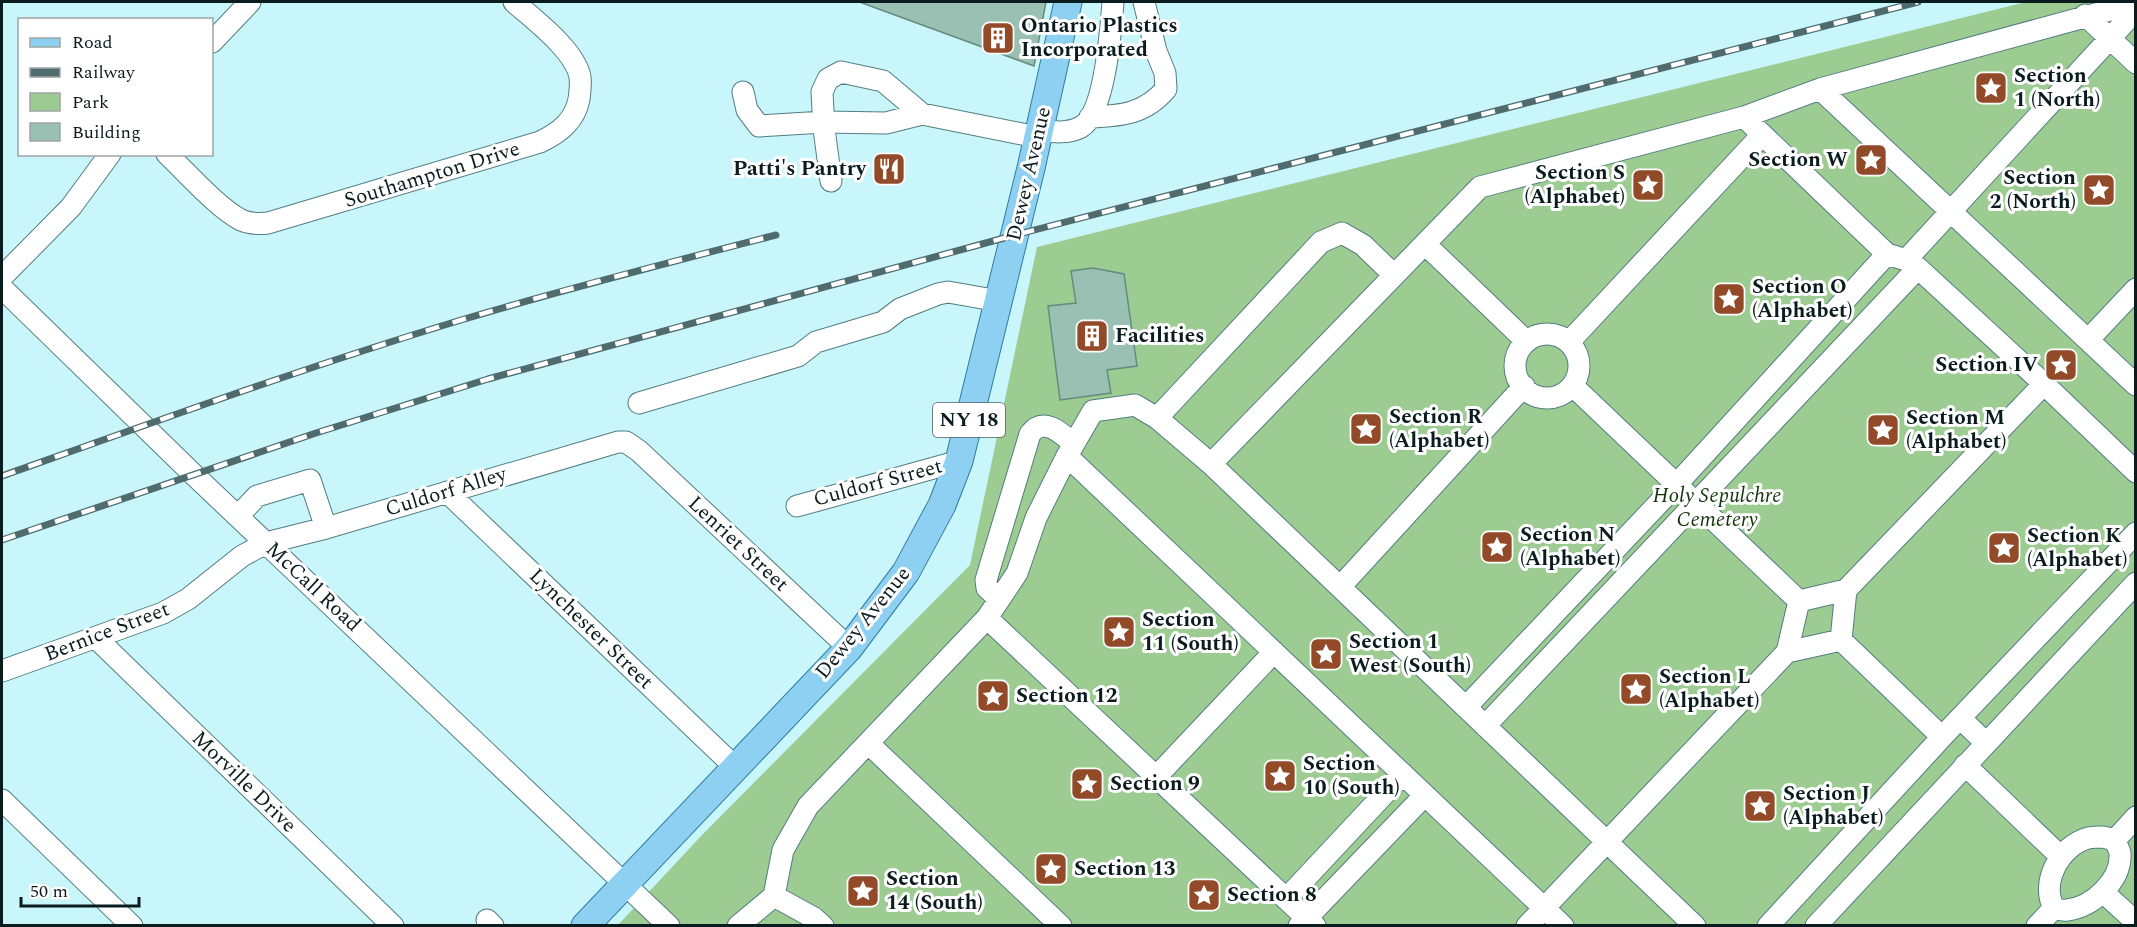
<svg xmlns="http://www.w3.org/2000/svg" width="2137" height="927" viewBox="0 0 2137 927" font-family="Spectral,serif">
<rect width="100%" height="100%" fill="#c9f6fa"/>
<!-- green -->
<path fill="#9dcc93" d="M2026 2H2135V925L617 926 702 835 970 565 1037 247Z"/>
<!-- building -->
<path fill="#99c0b3" stroke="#658b7e" stroke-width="1.5" d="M862 2H1046L1034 66 862 3Z
M1093 268 1124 274 1137 366 1107 370 1111 393 1060 400 1048 306 1076 303 1071 271Z"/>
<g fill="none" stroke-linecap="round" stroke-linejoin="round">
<!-- minor casing -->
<g stroke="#537d81" stroke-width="23">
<path id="minor" d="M2085 15 2136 63
M212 42 250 2
M1820 89 2136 385
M743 92 747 110 759 126 824 122 886 123 922 114
M1090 117C1121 116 1145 114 1166 89L1165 73 1156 51 1144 2
M1744 117 1887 254 1906 260 1918 268 2044 384 2136 472
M1039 130C1053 132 1068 134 1081 127 1105 113 1111 28 1113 2
M167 154C187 173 218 208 241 220 250 224 259 224 268 223L540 142C559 133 575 121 579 99 580 92 581 84 580 77 575 50 533 19 514 2
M831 181 824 129 822 92 828 79 841 72 883 81 922 114 1037 137
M1425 244 1526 341
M1906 260 2136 10
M2 277 71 207 110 154
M2 288 193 474 669 926
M1515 366a32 32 0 1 1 64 0a32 32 0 1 1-64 0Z
M2088 340 2136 289
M1569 342 1762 135
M1573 386 1799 601
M639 403 798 356 816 342 883 322 900 309 938 294 948 292 999 301
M1157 418 1321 242 1342 233 1363 245 1394 275
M1067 456 1563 926
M1211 464 1480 187 1744 117 1820 89 2136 3
M447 492 735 767
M797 506 959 461
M238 516 257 496 310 480 326 528
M1340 587 1524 386
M1846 590 2044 384
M1846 590 1841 640 1787 652 1799 601Z
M999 599 987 588 986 580 1030 434C1044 416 1061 433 1074 444
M987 618 1315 926
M96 638 393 926
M1841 640 1942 737
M2 671 163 613 188 599 242 556 266 543 326 528 618 442H626L639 451 849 648
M1466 707 1676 485 1887 254
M1960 718 1986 743
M1485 726 1918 268
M868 743 1061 926
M1965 765 2060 856
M1156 777 1274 652
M2 800 132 926
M2103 837 2115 840C2116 843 2119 849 2120 853 2122 880 2093 907 2067 910 2063 911 2058 909 2054 908 2040 882 2060 846 2088 838 2093 837 2099 837 2103 837Z
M2115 840 2136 817
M2104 893 2136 922
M774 896 814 918 823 926
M1286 899 1403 774
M487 920 493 926
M738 926 774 896 783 850 808 806 987 618 1017 573 1036 518 1067 456 1093 411 1135 405 1157 418 1211 464 1695 926
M1299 926 1425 795
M1527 926 1787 652
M1768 926 1942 737 2136 533
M1816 926 2136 583
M2037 926 2054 908"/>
</g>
<!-- major casing -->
<g stroke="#2f7ca2" stroke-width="29">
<path id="major" d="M585 926 849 648 906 572 942 505 959 461 1031 168 1068 2"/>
</g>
<!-- minor -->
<use href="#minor" stroke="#fff" stroke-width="21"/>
<!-- major -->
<use href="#major" stroke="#8ed0f2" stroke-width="27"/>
<!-- rail casing -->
<g stroke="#506b6e" stroke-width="7">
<path id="rail" d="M2 476C154 422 306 367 461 320 565 289 671 262 776 235
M2 540 316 433 488 379 1015 235 1918 2"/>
</g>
<!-- rail -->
<use href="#rail" stroke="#fff" stroke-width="4.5" stroke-dasharray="14" stroke-linecap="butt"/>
</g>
<!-- icons -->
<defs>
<g id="building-square" transform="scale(1.725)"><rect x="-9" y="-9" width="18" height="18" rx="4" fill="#924a28" stroke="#fff"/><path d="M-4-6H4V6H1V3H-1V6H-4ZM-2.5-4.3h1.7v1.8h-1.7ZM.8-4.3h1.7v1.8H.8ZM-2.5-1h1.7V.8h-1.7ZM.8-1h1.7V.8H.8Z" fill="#fff"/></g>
<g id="sight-square" transform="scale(1.725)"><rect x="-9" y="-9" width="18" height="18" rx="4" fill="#924a28" stroke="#fff"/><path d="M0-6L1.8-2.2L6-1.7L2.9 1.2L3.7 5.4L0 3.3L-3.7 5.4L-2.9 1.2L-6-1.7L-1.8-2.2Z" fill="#fff"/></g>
<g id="restaurant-square" transform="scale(1.725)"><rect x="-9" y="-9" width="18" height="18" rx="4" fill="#924a28" stroke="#fff"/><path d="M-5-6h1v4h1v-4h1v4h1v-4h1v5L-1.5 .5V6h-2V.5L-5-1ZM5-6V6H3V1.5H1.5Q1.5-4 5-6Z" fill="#fff"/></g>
</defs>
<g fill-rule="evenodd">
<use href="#building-square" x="998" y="38"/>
<use href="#sight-square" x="1991" y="88"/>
<use href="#sight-square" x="1871" y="160"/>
<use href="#restaurant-square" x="889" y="169"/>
<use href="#sight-square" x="1648" y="185"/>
<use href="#sight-square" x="2099" y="190"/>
<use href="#sight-square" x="1729" y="299"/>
<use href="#building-square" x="1092" y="336"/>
<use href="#sight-square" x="2061" y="365"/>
<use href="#sight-square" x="1366" y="429"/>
<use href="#sight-square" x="1883" y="430"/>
<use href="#sight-square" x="1497" y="547"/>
<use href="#sight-square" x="2004" y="548"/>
<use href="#sight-square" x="1119" y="632"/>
<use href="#sight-square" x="1326" y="654"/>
<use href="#sight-square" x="1636" y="689"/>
<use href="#sight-square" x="993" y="696"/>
<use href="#sight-square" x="1280" y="776"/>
<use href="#sight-square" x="1087" y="784"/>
<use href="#sight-square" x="1760" y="806"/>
<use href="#sight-square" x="1051" y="869"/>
<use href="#sight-square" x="863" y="891"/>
<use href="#sight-square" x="1204" y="895"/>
</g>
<g text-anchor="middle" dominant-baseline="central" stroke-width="6" stroke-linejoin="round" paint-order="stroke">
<!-- shield labels -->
<rect fill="#fff" stroke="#546062" stroke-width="1.5" x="933" y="403" width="72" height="34" rx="4.5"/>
<g font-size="20" font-weight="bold" fill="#0b1c1e">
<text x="969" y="420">NY 18</text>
</g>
<!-- poi labels -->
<g font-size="21" font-weight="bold" fill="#0b1c1e" stroke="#fff" text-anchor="start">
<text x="1021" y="26">Ontario Plastics<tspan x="1021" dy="24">Incorporated</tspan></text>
<text x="2014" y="76">Section<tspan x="2014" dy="24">1 (North)</tspan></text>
<text x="1848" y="160" text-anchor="end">Section W</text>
<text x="866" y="169" text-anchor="end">Patti's Pantry</text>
<text x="1625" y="173" text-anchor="end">Section S<tspan x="1625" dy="24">(Alphabet)</tspan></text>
<text x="2076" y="178" text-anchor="end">Section<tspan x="2076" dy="24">2 (North)</tspan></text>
<text x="1752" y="287">Section O<tspan x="1752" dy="24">(Alphabet)</tspan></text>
<text x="1115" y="336">Facilities</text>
<text x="2038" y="365" text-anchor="end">Section IV</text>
<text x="1389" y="417">Section R<tspan x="1389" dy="24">(Alphabet)</tspan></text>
<text x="1906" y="418">Section M<tspan x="1906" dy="24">(Alphabet)</tspan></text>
<text x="1520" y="535">Section N<tspan x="1520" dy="24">(Alphabet)</tspan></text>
<text x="2027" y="536">Section K<tspan x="2027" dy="24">(Alphabet)</tspan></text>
<text x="1142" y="620">Section<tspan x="1142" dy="24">11 (South)</tspan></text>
<text x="1349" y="642">Section 1<tspan x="1349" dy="24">West (South)</tspan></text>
<text x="1659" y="677">Section L<tspan x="1659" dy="24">(Alphabet)</tspan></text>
<text x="1016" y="696">Section 12</text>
<text x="1303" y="764">Section<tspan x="1303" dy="24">10 (South)</tspan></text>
<text x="1110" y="784">Section 9</text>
<text x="1783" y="794">Section J<tspan x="1783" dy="24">(Alphabet)</tspan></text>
<text x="1074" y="869">Section 13</text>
<text x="886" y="879">Section<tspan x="886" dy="24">14 (South)</tspan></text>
<text x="1227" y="895">Section 8</text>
</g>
<!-- street labels -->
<g font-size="21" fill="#0b1c1e" stroke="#fff">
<text transform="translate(1029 174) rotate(-77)">Dewey Avenue</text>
<text transform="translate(432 175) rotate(-17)">Southampton Drive</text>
<text transform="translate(878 483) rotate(-15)">Culdorf Street</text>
<text transform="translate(446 492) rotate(-17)">Culdorf Alley</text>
<text transform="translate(738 544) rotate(43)">Lenriet Street</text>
<text transform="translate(313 587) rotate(43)">McCall Road</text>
<text transform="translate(863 623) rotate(-51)">Dewey Avenue</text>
<text transform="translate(591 629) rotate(44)">Lynchester Street</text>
<text transform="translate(107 632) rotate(-21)">Bernice Street</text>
<text transform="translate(244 782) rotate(44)">Morville Drive</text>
</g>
<!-- park labels -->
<g font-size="21" font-style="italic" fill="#123509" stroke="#fff">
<text x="1717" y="496">Holy Sepulchre<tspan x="1717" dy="24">Cemetery</tspan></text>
</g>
</g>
<!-- border -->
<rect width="2137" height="927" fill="none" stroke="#0b1c1e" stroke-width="6"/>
<!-- legend -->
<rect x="18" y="18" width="195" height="138" fill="#ffffff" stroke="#9da4a5" stroke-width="1.5"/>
<rect x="30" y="38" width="30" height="9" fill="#8ed0f2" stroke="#9da4a5" stroke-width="1.5"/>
<text x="72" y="48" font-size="18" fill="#0b1c1e">Road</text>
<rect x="30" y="68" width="30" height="9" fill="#506b6e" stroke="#9da4a5" stroke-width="1.5"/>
<text x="72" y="78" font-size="18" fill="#0b1c1e">Railway</text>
<rect x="30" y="93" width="30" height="18" fill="#9dcc93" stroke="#9da4a5" stroke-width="1.5"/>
<text x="72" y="108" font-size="18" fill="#0b1c1e">Park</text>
<rect x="30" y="123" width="30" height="18" fill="#99c0b3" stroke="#9da4a5" stroke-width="1.5"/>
<text x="72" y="138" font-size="18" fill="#0b1c1e">Building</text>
<!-- scale -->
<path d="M21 897v9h118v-9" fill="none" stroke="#0b1c1e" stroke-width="3"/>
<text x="30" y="897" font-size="18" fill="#0b1c1e" stroke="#ffffff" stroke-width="4.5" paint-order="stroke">50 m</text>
</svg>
